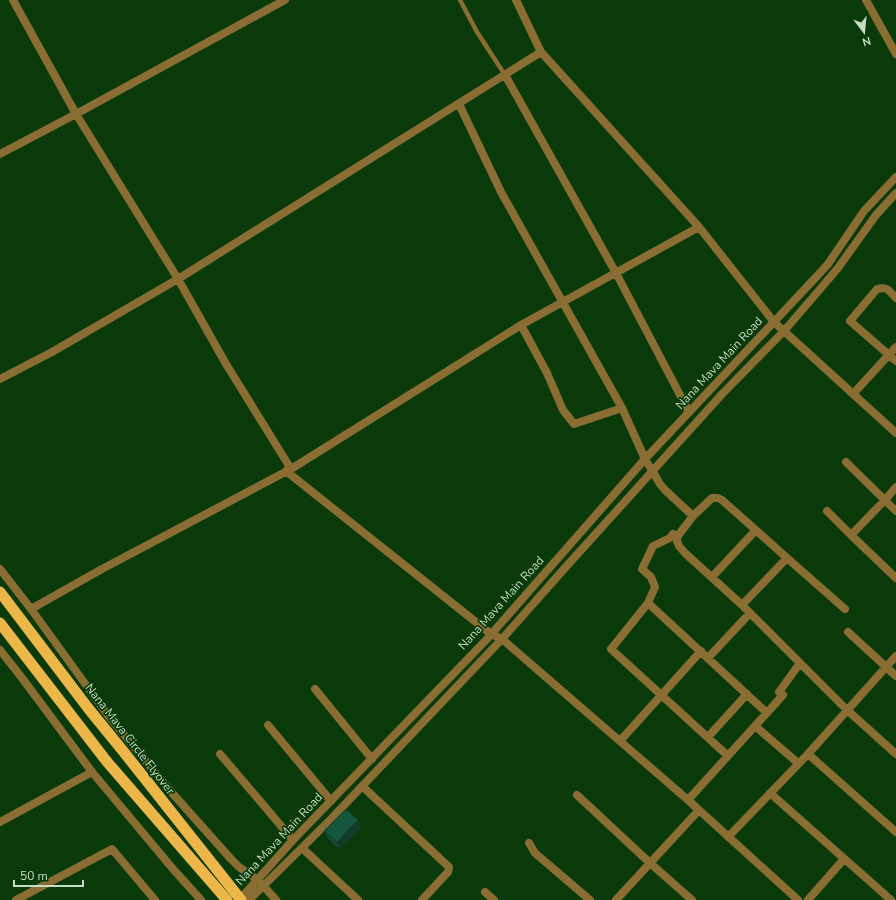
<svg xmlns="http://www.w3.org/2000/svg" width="896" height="900" viewBox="0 0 896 900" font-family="'Nunito Sans',sans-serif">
<rect width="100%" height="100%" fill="#0a3a0a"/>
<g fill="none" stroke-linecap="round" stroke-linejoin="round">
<!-- service -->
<path stroke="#896d33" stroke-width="4.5" d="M460 0 477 32 505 75"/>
<!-- minor -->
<path stroke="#896d33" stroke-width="8" d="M13 0 76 114 178 279 226 364 291 469
M516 0 541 52 699 227 774 322
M866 0 896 54
M505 75 616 273 689 412
M459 104 501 192 622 408 645 459 653 472 660 484 665 490 693 516 712 498H718L722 500 787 558 845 609
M0 154 76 114 285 0
M896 298C889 291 887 286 877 289L850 321 896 361
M521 325 547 373 563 410 574 424 622 408
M0 379 52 352 178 279 541 52
M853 394 896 347
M846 462 896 511
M286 471 491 634 502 639 688 800 798 900
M896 487 885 500 851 535 896 578
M827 511 851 535
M693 516 677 537V541L679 546 685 553 742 605
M673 534 670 538 653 546 642 569 651 577 655 587 648 603 611 649 728 756
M787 558 742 605 847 710 896 754
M712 577 755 531
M648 603 767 713
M31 609 102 569 291 469 521 325 699 227
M848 632 896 676
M708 658 750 613
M315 689 372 759
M779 692 800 663
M268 725 331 801
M755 726 798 763
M708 737 747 694
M620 741 701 651
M220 754 293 840
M808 754 896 832
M362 786 449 867 448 872 422 900
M770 793 891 900
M577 795 650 863 692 900
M688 800 783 695
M0 822 92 772
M728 837 808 754 896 656
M529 843 535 853 590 900
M302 848 358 900
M485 892 494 900
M16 900 112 849 155 900
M616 900 699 810
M808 900 844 859"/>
<!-- tertiary -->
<path stroke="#896d33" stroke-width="8" d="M774 322 896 433
M0 569 31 609 107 714 173 794 231 859 239 867 258 880 276 900
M0 650 22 678 92 772 173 869 201 900
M242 897 293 840 487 639 645 459 818 275 828 264 864 211 896 177
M249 900 330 820 502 639 564 569 723 393 784 331 821 288 838 268 876 215 896 193"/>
<!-- trunk -->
<path stroke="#ecb748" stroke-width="11" d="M0 623 108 763 227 900"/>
<!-- trunk-bridge -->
<path stroke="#ecb748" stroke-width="11" d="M0 592 88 708 123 751 241 900"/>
</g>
<!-- wall -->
<path fill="#134a34" d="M358 820 360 827 339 849 327 837 324 831Z"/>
<!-- shaded-wall -->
<path fill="#0f3c2b" d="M358 820 360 827 339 849 337 842Z"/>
<!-- building -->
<path fill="#16563d" stroke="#0f3c2b" d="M346 809 358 820 337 842 324 831Z"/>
<g text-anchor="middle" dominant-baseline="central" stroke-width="3.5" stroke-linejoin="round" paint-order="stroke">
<!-- street labels -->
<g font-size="12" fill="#c4dcc1" stroke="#0a3a0a">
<text transform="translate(719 363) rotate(-47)">Nana Mava Main Road</text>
<text transform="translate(501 603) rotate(-48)">Nana Mava Main Road</text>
<text transform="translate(130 739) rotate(52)">Nana Mava Circle Flyover</text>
<text transform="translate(279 839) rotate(-47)">Nana Mava Main Road</text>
</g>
</g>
<!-- north arrow -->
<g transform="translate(864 32) rotate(164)" stroke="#0a3a0a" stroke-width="3" paint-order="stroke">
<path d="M0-3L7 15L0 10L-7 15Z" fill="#c4dcc1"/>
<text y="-6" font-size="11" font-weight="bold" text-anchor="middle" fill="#c4dcc1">N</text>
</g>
<!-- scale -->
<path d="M14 880v6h69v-6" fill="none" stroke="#c4dcc1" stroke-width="2"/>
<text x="20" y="880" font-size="12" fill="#c4dcc1" stroke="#0a3a0a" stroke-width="3" paint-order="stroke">50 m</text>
</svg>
